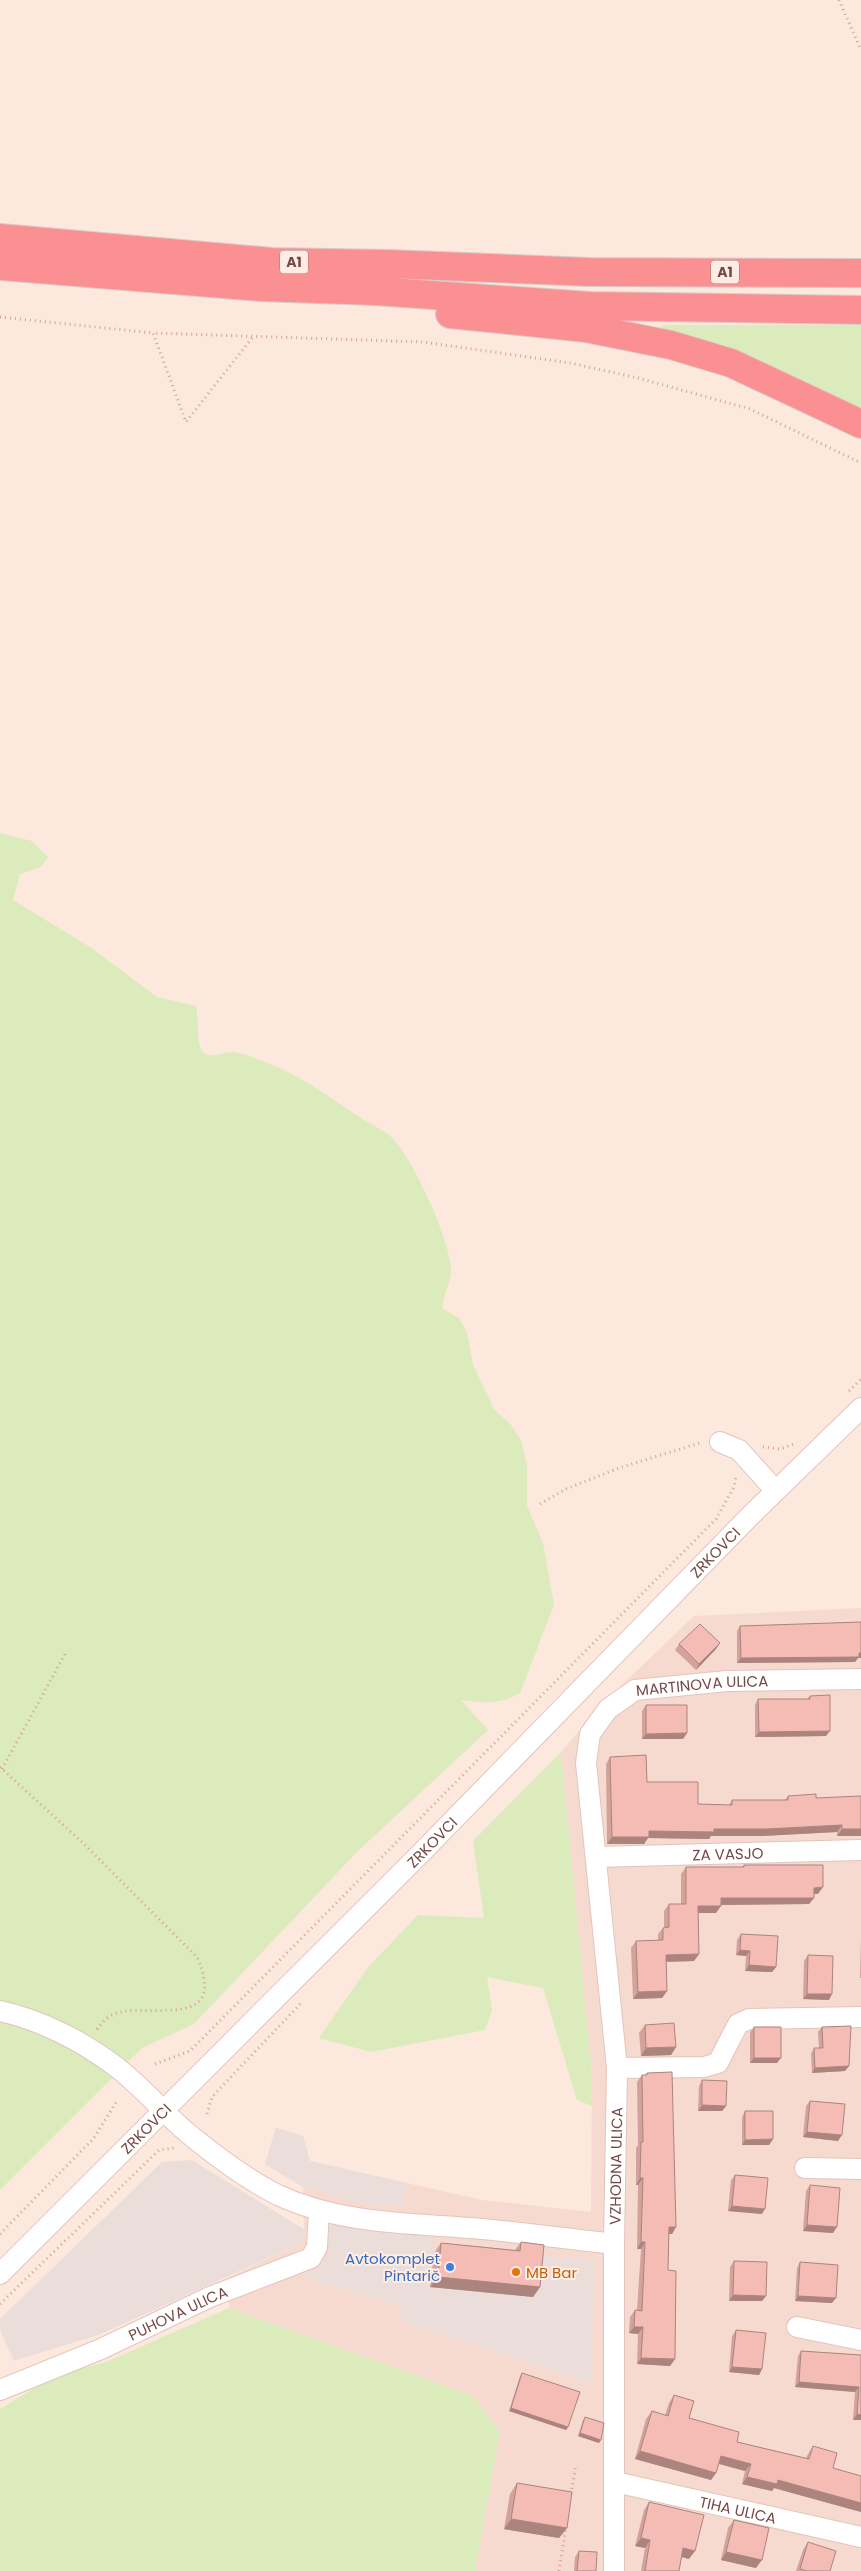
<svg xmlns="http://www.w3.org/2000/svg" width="861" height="2571" viewBox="0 0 861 2571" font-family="Poppins,sans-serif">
<rect width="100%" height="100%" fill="#fde8dd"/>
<!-- residential -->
<path fill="#f7dacf" d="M861 1608V2571H475L500 2432 473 2396 229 2308 227 2278 299 2244 304 2239 303 2187 265 2164 276 2128 303 2136 310 2161 482 2200 591 2212 592 2073 561 1752 604 1702 694 1616Z"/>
<!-- industrial -->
<path fill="#ebdeda" d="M276 2128 303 2136 310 2161 406 2183 403 2205 363 2204 303 2187 265 2164Z
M192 2160 305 2230 304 2239 299 2244 101 2334 14 2361 0 2330V2319L162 2162Z
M326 2225 434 2236 431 2287 533 2297 537 2255 593 2259 592 2383 403 2322 398 2305 301 2276 322 2265 329 2254Z"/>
<!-- green -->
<path fill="#dcebbc" d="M662 325H861V408C796 376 729 350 659 332Z
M0 833 32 841 48 857 41 867 20 874 13 900 90 947 157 997 196 1006C199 1018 196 1047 204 1053 211 1059 225 1051 234 1052 243 1053 254 1058 263 1061 299 1074 332 1099 364 1120 374 1126 388 1132 395 1141 415 1164 449 1238 451 1268 452 1282 442 1295 443 1309L459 1318 467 1332 473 1365 494 1409 511 1425 521 1440 527 1465V1506L543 1543 554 1605 520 1693C501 1705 483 1703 461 1700L488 1730 357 1852 194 2024 142 2048 0 2190Z
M561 1752 592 2073V2106L577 2100 543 1988 487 1977 492 2010 485 2030 371 2052 319 2038 368 1967 418 1915 484 1918 473 1841Z
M229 2308 473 2396 500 2432 475 2571H0V2409L54 2376 106 2362Z"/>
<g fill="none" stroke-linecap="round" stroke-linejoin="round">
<!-- minor casing -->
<g stroke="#e3c4bd" stroke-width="22">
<g id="minor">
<path d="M720 1442 739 1450 775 1490"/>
<path id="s1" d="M596 1857 861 1850"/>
<path d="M0 2011C41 2020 82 2041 115 2066 143 2087 164 2114 190 2135 217 2157 248 2180 278 2195 342 2225 414 2223 482 2229 526 2233 570 2239 614 2244"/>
<path d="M617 2068 704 2067 718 2063 738 2024 749 2019 861 2017"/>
<path d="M805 2168 861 2169"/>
<path id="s2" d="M0 2274 424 1850 749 1517 861 1408"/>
<path d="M797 2327 861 2340"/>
<path id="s3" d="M0 2390 101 2349 210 2297 311 2258 317 2247 319 2211"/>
<path id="s4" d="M615 2482 861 2537"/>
<path id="s5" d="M614 2571V2244L617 2068 586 1763 590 1734 608 1709 635 1690 727 1681 861 1679"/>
</g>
</g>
<!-- highway casing -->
<g stroke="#d8cccb" stroke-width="30">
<path id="highway" d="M0 238 272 262 388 264 589 272 861 273
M0 266 260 287 375 291 590 306 861 310
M450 314 586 328 671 345 731 363 861 424"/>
</g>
<!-- path -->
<path stroke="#d89f98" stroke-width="3" stroke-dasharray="1 4" stroke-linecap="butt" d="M839 0 861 50
M0 317 153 333
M252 338 186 422 153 333 423 342 570 363 638 378 750 409 861 463
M849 1391 861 1379
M763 1447 780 1449 794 1444
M540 1504 566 1489 619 1468 703 1442
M0 1767 83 1843 197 1957C228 2028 157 2005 120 2012 108 2015 102 2022 96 2031
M2 1769 65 1654
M155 2064 190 2051 716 1519 734 1487 736 1476
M207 2114 212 2097 303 2001
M0 2234 94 2138 117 2101
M0 2304 159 2150 174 2148
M571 2494 576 2465
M559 2571 566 2527"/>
<!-- minor -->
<use href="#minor" stroke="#fff" stroke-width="20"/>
<!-- highway -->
<use href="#highway" stroke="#fb9092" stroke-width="28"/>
</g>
<!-- wall -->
<path fill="#d2a29b" d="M861 1622V1658H858L855 1662 737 1663V1631L740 1626Z
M679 1644 716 1649 696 1670 675 1650Z
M810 1696 826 1736 755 1737V1705L758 1699H807Z
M646 1705 687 1733 683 1739H642V1711Z
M610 1757 647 1782 698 1804 729 1805 732 1800H785L788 1796 816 1798 861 1796V1836H837V1832L762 1836H711L709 1839 648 1838 644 1844H607L606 1764Z
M744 1865 818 1894H814V1898L809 1904 721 1905 716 1913H698L699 1954 694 1961 666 1962 667 1991 662 1998 633 1999 631 1948 636 1941 658 1940V1934L663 1928H664V1911L669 1904H681V1874L686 1867H742Z
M741 1934 776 1967 772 1972 745 1971 746 1956 736 1955 737 1940Z
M861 1938V1978H860Z
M808 1955 829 2000 803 1999 804 1961Z
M645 2025 676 2047 671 2055 641 2056 639 2033Z
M754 2027 777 2063H750V2032Z
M822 2027 849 2066 845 2071 812 2073 811 2054 814 2048H819L818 2032Z
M647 2073 676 2227 672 2234H669L668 2270 675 2359 670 2366 637 2364 638 2334 629 2333 630 2317 635 2310H637L641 2249H637L638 2185H636V2148L638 2145 637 2082 642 2075H645Z
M702 2080 726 2106 722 2111H698L699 2086Z
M810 2101 838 2141 803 2137 806 2106Z
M745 2111 773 2139 769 2145H742V2117Z
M735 2175 762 2214 728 2211 731 2180Z
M810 2185 833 2233 803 2231 806 2191Z
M521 2242 540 2287 533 2297 430 2287 434 2253 441 2243 515 2250Z
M734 2261 766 2296 762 2301H729L730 2267Z
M800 2262 832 2303 795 2301 797 2268Z
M736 2330 762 2369 759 2375 729 2372 732 2336Z
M801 2351 861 2355V2420H853L855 2392 795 2387 798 2356Z
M522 2373 568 2427 566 2430 509 2411 520 2376Z
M674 2395 689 2418 737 2442 806 2458 808 2454 813 2446 833 2468 861 2476V2512L774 2488 772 2491 742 2484 745 2471 719 2464 716 2473 711 2480 635 2459 646 2419 652 2411 665 2415 669 2403Z
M585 2417 599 2443 578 2436 583 2420Z
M517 2483 567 2528 559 2538 504 2529 510 2494Z
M649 2502 689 2559 682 2557 679 2571H641L645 2548 635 2546 644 2510Z
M734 2520 756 2568 721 2560 728 2528Z
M808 2542 830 2571H796L803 2550Z
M579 2551 596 2571H574L575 2557Z"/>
<!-- shaded-wall -->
<path fill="#ab847e" d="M720 1643 716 1649 696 1670 699 1664Z
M861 1653V1658H858L855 1662 737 1663 741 1658Z
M830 1731 826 1736 755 1737 759 1732Z
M687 1733 683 1739H642L646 1734Z
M842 1825 837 1832 762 1836H711L709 1839 648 1838 644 1844H607L612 1837 649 1831Z
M842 1829H861V1836H837Z
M823 1887 818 1894H809L814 1888Z
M721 1898H814L809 1904 716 1905Z
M698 1906H721L716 1913H693Z
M740 1950 750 1951 746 1956 736 1955Z
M699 1954 694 1961 661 1962 666 1955Z
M749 1965 776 1967 772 1972 745 1971Z
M667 1991 662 1998 633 1999 638 1992Z
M807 1994H832L829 2000 803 1999Z
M676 2047 671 2055 641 2056 646 2048Z
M754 2058H781L777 2063H750Z
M849 2066 845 2071 812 2073 815 2068Z
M702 2105 726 2106 722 2111H698Z
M807 2132 842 2135 838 2141 803 2137Z
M773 2139 769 2145H742L745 2140Z
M640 2178H643L638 2185H636Z
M732 2206 765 2209 762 2214 728 2211Z
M807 2225 837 2227 833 2233 803 2231Z
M669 2227H676L672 2234H665Z
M641 2242H645L641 2249H637Z
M438 2277 540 2287 533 2297 430 2287Z
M733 2295 766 2296 762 2301H729Z
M798 2296 836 2298 832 2303 795 2301Z
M634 2327H643L638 2334 629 2333Z
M641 2358 675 2359 670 2366 637 2364Z
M732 2367 762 2369 759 2375 729 2372Z
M799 2382 859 2387 855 2392 795 2387Z
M511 2408 568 2427 566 2430 509 2411Z
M857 2414 861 2415V2420H853Z
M580 2433 601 2440 599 2443 578 2436Z
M640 2451 716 2473 711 2480 635 2459Z
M721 2456 751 2464 745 2471 716 2463Z
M747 2477 778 2480 861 2503V2512L774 2488 772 2491 742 2484Z
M511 2519 567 2528 559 2538 504 2529Z
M641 2538 650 2540 645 2548 635 2546Z
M683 2548 695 2551 689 2559 678 2556Z
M726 2552 762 2560 756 2568 721 2560Z"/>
<!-- building -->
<path fill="#f4bcb4" stroke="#ab847e" d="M861 1622V1653H859V1657L741 1658 740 1626Z
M700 1624 720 1643 699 1664 679 1644Z
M830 1695V1731L759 1732 758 1699H810V1696Z
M646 1705H687V1733L646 1734Z
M646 1755 647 1782H698V1804L732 1805V1800H788V1796L816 1794V1798L861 1796V1829H842V1825L767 1829H714V1832L649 1831V1837H612L610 1757Z
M744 1865H823V1887L814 1888V1898H721V1906H698L699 1954 666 1955 667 1991 638 1992 636 1941 663 1940V1928L669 1927V1904H686V1867H744Z
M741 1934 778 1936 776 1967 749 1965 750 1951 740 1950Z
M808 1955 833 1956 832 1994H807Z
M674 2023 676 2047 646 2048 645 2025Z
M851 2026 849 2066 815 2068 814 2048H823L822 2027Z
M754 2027H781V2058H754Z
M672 2072 676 2227H669L668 2270 676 2271 675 2359 641 2358 643 2327H634L635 2310 642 2311 645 2242H641L643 2178H640L641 2142H643L642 2075H647V2073Z
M702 2080 727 2081 726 2106 702 2105Z
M810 2101 845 2104 842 2135 807 2132Z
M745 2111H773V2139L745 2140Z
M735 2175 768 2178 765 2209 732 2206Z
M810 2185 840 2188 837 2227 807 2225Z
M521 2242 544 2245 540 2287 438 2277 441 2243 520 2251Z
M734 2261 767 2262 766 2296 733 2295Z
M800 2262 838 2265 836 2298 798 2296Z
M736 2330 766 2333 762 2369 732 2367Z
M801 2351 861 2355V2415L857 2414 859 2387 799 2382Z
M522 2373 580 2392 568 2427 511 2408Z
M674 2395 694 2401 689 2418 739 2432 737 2442 809 2459 813 2446 837 2453 833 2468 861 2476V2503L778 2480 777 2484 747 2477 751 2464 721 2456 716 2473 640 2451 652 2411 668 2416Z
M585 2417 604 2423 601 2440 580 2433Z
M517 2483 572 2492 567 2528 511 2519Z
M649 2502 704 2515 695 2551 683 2548 679 2571H645L650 2540 641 2538Z
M734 2520 769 2528 762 2560 726 2552Z
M808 2542 836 2551 830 2571H807L800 2569Z
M579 2551 597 2552 596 2571H577Z"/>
<!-- markers -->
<circle fill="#3f7fe0" stroke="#ffede5" stroke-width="2" cx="450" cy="2267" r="5"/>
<circle fill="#e8710a" stroke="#ffede5" stroke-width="2" cx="516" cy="2272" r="5"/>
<g text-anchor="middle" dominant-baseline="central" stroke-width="4" stroke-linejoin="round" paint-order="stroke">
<!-- shield labels -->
<g fill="#ffede5" stroke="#9e7a75" stroke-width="1">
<rect x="280" y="250.5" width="28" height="23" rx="4"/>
<rect x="711" y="260.5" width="28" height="23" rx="4"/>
</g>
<g font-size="14" font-weight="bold" fill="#744945">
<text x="294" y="262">A1</text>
<text x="725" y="272">A1</text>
</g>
<!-- street labels -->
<g font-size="15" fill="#744945" stroke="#ffede5">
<text stroke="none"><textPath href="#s2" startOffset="1016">ZRKOVCI</textPath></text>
<text stroke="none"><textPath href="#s5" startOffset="970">MARTINOVA ULICA</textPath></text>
<text stroke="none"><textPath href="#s2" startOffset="611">ZRKOVCI</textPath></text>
<text stroke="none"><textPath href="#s1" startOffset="132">ZA VASJO</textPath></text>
<text stroke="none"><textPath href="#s2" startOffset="206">ZRKOVCI</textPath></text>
<text stroke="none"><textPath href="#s5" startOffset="405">VZHODNA ULICA</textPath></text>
<text stroke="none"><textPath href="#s3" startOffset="194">PUHOVA ULICA</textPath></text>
<text stroke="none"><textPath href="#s4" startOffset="126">TIHA ULICA</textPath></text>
</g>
<!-- shop labels -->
<g font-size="15" fill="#366cbe" stroke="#ffede5" text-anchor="end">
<text x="440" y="2258">Avtokomplet<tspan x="440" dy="17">Pintarič</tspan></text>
</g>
<!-- food labels -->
<g font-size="15" fill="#c56008" stroke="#ffede5" text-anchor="start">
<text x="526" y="2272">MB Bar</text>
</g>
</g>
</svg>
